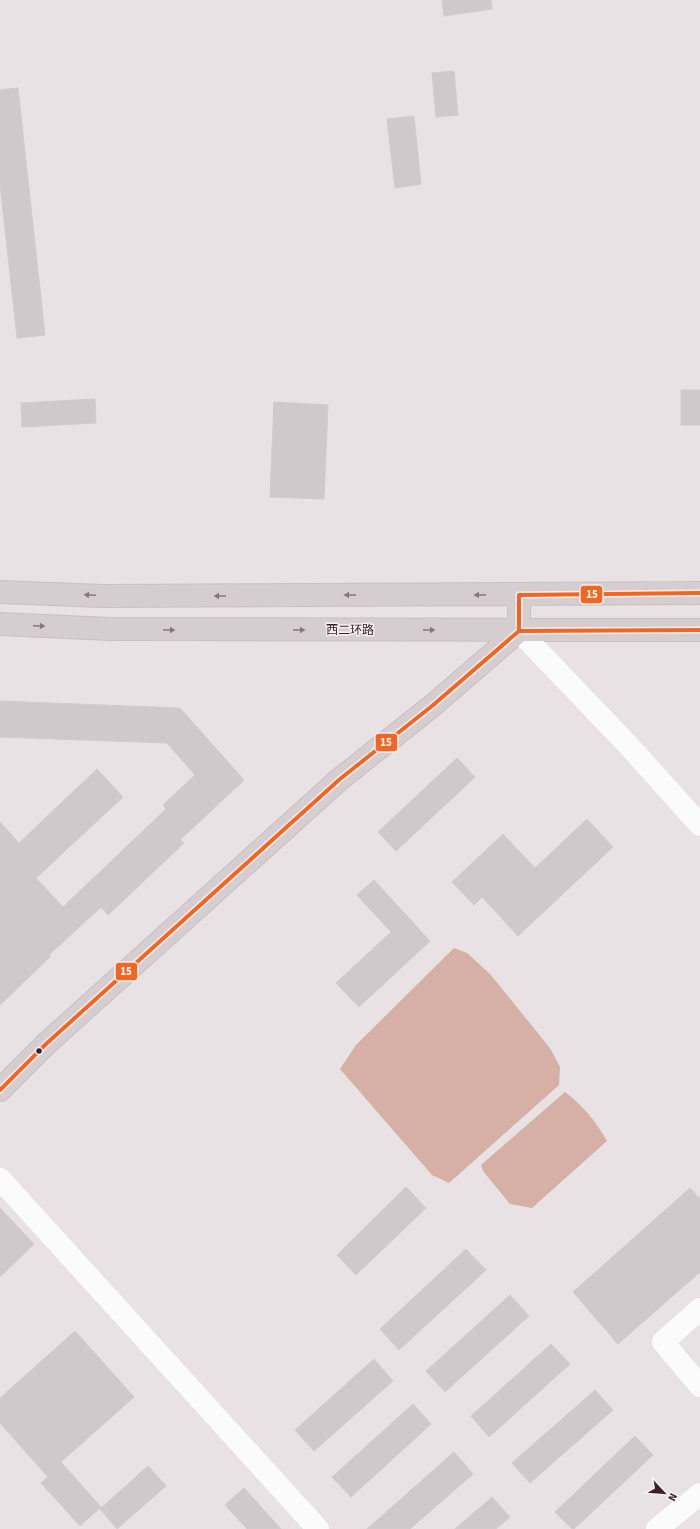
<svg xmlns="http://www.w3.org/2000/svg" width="700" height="1529" viewBox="0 0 700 1529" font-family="'Source Sans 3','Noto Sans SC',sans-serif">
<rect width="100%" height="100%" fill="#e8e2e5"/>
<!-- water -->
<path fill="#d6afa5" d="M454 948 467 953 490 974 550 1048 560 1067 559 1085 449 1183 432 1175 340 1069 356 1045Z
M565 1092C583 1106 596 1121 607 1141L532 1208 510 1204 483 1171 481 1165Z"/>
<!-- building -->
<path fill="#cfc9cb" stroke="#d1cbcd" d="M442 0H491L492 9 444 16Z
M454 71 458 115 436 117 432 73Z
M18 88 45 335 17 338 0 184V90Z
M414 116 421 184 395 188 387 119Z
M681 390H700V425H681Z
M95 399 96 423 22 427 21 403Z
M274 402 328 405 324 499 270 497Z
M0 701 180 708 244 780 180 840 184 843 108 915 101 907 49 955 51 956 0 1005V822L19 843 97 769 123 797 36 878 63 907 166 809 163 805 195 775 167 743 0 737Z
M457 758 475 777 396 851 378 832Z
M587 819 613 847 518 936 482 897 474 905 452 882 503 834 535 868Z
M374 880 430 941 359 1007 336 983 391 932 357 895Z
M406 1187 426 1208 356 1275 337 1255Z
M690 1188 700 1199V1272L618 1344 573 1292Z
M0 1208 34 1244 0 1277Z
M466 1249 486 1270 399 1350 380 1329Z
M510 1295 529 1316 445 1392 426 1371Z
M75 1331 134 1397 61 1462 101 1507 80 1526 41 1483 48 1477 0 1423V1398Z
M551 1344 570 1364 489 1437 471 1416Z
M374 1359 393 1381 314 1451 295 1430Z
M595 1390 613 1410 530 1483 512 1463Z
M413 1404 431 1424 351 1497 332 1477Z
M635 1436 653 1455 574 1529H572L555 1512Z
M454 1452 473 1474 410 1529H367Z
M148 1466 166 1486 117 1529 100 1509Z
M244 1488 281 1529H247L225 1505Z
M492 1497 510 1517 496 1529H455Z"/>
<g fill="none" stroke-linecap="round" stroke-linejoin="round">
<!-- major casing -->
<g stroke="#c8c0c2" stroke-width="24">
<path id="major" d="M0 592 103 596 700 593
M519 595V631
M0 624 110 629 700 630
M0 1090 46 1044 340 779 432 706 519 631"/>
</g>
<!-- minor -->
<path stroke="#fcfbfb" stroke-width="22" d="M519 631 629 746 700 825
M0 1179 318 1529
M700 1309 663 1342 700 1386
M657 1529 700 1494"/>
<!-- major -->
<use href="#major" stroke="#d5cdcf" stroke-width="22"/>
<!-- bus-1 casing -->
<g stroke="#f7f0f3" stroke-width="7">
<path id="bus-1" d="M519 631V595L700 593
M519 631 700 630
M0 1090 46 1044 340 779 432 706 519 631"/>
</g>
<!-- bus-1 -->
<use href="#bus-1" stroke="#f26522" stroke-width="4"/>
</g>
<!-- one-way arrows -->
<defs><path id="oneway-solid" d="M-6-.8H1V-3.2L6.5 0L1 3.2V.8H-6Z"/></defs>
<g fill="#88777a">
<use href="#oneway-solid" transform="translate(90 595) rotate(-178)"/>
<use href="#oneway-solid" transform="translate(350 595) rotate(180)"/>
<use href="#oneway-solid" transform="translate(480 595) rotate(180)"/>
<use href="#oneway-solid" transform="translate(220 596) rotate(180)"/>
<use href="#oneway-solid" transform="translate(39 626) rotate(3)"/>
<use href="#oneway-solid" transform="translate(169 630)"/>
<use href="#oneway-solid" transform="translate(299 630)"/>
<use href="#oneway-solid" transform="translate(429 630)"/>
</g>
<!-- markers -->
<circle fill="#3a2126" stroke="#f7f0f3" stroke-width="1.5" cx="39" cy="1051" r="3.5"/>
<g text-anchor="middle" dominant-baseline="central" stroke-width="3" stroke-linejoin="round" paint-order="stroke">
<!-- street labels -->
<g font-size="12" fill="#3a2126" stroke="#f7f0f3">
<text x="350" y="630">西二环路</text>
</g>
</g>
<g stroke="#f7f0f3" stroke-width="1.5">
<rect x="580" y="585" width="23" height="19" rx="4" fill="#f26522"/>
<rect x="375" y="733" width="23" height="19" rx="4" fill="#f26522"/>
<rect x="115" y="962" width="23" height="19" rx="4" fill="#f26522"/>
</g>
<g font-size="11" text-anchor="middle" font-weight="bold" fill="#fff">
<text x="592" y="598">15</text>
<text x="386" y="746">15</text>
<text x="126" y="975">15</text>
</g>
<!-- north arrow -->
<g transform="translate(664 1493) rotate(116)" stroke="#f7f0f3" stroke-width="3" paint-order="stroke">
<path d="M0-3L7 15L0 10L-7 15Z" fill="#3a2126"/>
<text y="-6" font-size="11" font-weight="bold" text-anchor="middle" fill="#3a2126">N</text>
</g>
</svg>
